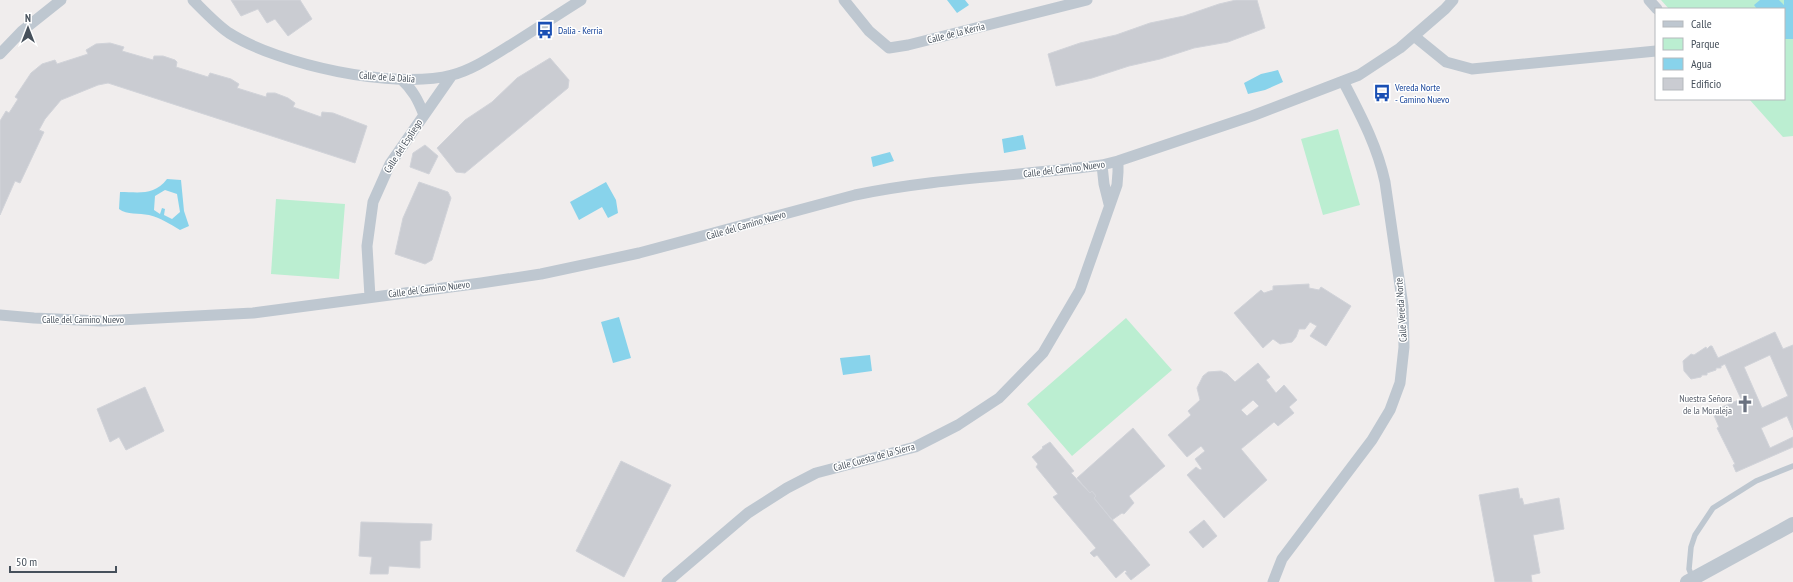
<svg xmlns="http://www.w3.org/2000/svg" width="1793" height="582" viewBox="0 0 1793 582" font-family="'PT Sans Narrow',sans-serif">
<rect width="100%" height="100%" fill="#f0eded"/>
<!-- green -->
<path fill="#bbeed1" d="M1661 0H1793V136L1783 137 1749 99H1784V9H1669Z
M1338 129 1360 205 1323 215 1301 139Z
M276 199 345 204 339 279 271 274Z
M1126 318 1172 370 1072 456 1027 404Z"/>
<!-- water -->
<path fill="#88d3eb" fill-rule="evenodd" d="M947 0H965L969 5 957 13Z
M1760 0H1779L1784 5V0H1793V39H1784V9H1757L1754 5Z
M1278 70 1283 82 1265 90 1248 94 1244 83 1261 74Z
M1023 135 1026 149 1004 153 1002 139Z
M890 152 894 161 873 167 871 157Z
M167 179 181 180 184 211 189 226 180 230C170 224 161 218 149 215 139 213 127 215 119 209L120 192C139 192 154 196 167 179ZM165 190 177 194 180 212 172 219 164 215 165 209 162 208 160 214 154 210 155 196Z
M606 182 616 200 618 213 608 218 602 207 579 220 570 202Z
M619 317 631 358 613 363 601 322Z
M870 355 872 371 843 375 840 358Z"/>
<!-- building -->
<path fill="#caccd2" stroke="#d1d3d9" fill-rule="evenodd" d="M231 0H300L312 19 288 36 275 19 267 23 258 9 241 16Z
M1236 0H1257L1265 28 1228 42 1194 48 1160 59 1129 66 1092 78 1056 86 1048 54 1080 43 1116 35 1150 23 1184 16 1219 4Z
M110 43 124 47 122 51 153 60 154 56H163L175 60 177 62 176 67 208 77 210 73 231 79 239 84 237 88 266 97 267 93H275L288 98 295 103 293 107 321 117 322 112 333 113 367 126 355 163 108 83 98 85 61 100 45 119 39 130 44 132 20 183 15 181 0 215V121L6 111 9 113 18 99 15 97 31 73 42 64 55 60 57 64 88 54 86 50 96 44Z
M550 58 569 80 568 88 465 173 456 172 437 148 465 120 492 102 517 78Z
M425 145 438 156 429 174 410 167 413 153Z
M419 182 448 192 451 198 432 260 425 264 395 254 403 218Z
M1309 284V288L1319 290 1321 287 1351 306 1326 346 1310 336 1317 326 1310 322 1305 329H1299L1296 337 1292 342 1280 344 1273 339 1263 348 1234 313 1261 290 1264 293 1273 290V286Z
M1775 332 1783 349 1793 345V430L1787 416 1761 428 1770 448 1793 437V447L1736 472 1733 465 1735 464 1717 428 1719 427 1712 411 1741 399 1725 364 1721 366V368H1716V370L1707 373V375H1702L1701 377 1691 379 1684 371 1683 361 1691 354 1694 355 1706 347 1707 349 1710 346H1712L1718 358ZM1770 355 1788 396 1762 408 1744 367Z
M1258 363 1270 377 1266 380 1276 393 1284 385 1297 400 1289 407 1294 413 1278 426 1274 422 1241 449 1267 480 1224 518 1187 475 1196 467 1200 470 1202 469 1195 459 1205 451 1201 446 1187 457 1168 435 1191 415 1188 411 1200 400 1197 388 1203 376 1208 372 1221 371 1227 374 1235 382ZM1253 400 1259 406 1247 416 1241 410Z
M145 387 164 431 126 450 119 437 110 442 97 409Z
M1133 428 1165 466 1129 496 1134 503 1124 514 1122 513 1112 520 1094 498 1096 496 1092 491 1090 493 1077 478Z
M1050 442 1074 471 1071 473 1090 493 1092 491 1096 496 1094 498 1150 565 1131 580 1125 573 1127 572 1125 570 1116 578 1097 555 1094 557 1090 553 1096 548 1053 497 1058 494 1036 467 1038 464 1032 457 1043 448 1042 447Z
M621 461 671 485 624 577 576 551Z
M1518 488 1520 499 1522 498 1524 505 1559 498 1564 529 1533 535 1540 573 1531 575 1532 582H1495L1479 495Z
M1204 520 1217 536 1203 548 1189 532Z
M361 522 432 524 431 540 420 541V568L389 566 388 574H370L372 557 359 556Z"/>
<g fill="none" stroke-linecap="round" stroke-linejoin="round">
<!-- service -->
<path stroke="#bec7d0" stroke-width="5.5" d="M1693 579 1689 569 1691 547 1695 535 1713 508 1756 481 1793 466"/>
<!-- minor -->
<path stroke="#bec7d0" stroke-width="11" d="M193 0C204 11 216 24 229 33 279 65 395 90 452 75 472 70 491 57 509 46 533 31 557 15 581 0
M844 0 869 31 889 48 908 45 1087 0
M1649 0 1657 9
M1414 36 1446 62 1472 69 1656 51
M0 54 22 31 61 0
M401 79C413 90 418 100 424 115
M1102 165 1104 184 1109 204
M370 297 367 246 373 202 390 164 452 75
M0 315 34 318 101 321 253 313 481 283 541 274 639 253 855 195C936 178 1020 176 1102 165L1118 161 1252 116 1359 75 1400 48 1445 9 1453 0
M667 582 748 513 787 488 816 473 915 447 958 425 999 398 1043 353 1080 290 1117 185 1118 172V161
M1273 582 1282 559 1372 440 1390 410 1400 383 1404 347 1403 306 1385 182C1377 145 1360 114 1343 81"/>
<!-- tertiary -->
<path stroke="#bec7d0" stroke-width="14" d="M1687 582 1793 524"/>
</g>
<!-- icons -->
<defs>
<g id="bus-bare" transform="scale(1.38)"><path d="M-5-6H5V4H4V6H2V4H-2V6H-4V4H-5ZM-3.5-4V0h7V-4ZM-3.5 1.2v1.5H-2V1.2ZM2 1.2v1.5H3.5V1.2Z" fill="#1a4fb4" stroke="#fff" stroke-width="2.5" paint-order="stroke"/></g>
<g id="church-bare" transform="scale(1.38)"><path d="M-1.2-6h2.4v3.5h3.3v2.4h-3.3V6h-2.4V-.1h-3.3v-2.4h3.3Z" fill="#6b7280" stroke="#fff" stroke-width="2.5" paint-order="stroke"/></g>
</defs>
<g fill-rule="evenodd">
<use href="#bus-bare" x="545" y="30"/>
<use href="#bus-bare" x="1382" y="93"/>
<use href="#church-bare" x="1745" y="404"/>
</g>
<g text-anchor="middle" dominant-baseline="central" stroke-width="3" stroke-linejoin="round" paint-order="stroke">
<!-- transit labels -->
<g font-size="10" fill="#164399" stroke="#fff" text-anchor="start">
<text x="558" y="30">Dalia - Kerria</text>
<text x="1395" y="87">Vereda Norte<tspan x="1395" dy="12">- Camino Nuevo</tspan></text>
</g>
<!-- street labels -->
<g font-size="10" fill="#46505b" stroke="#fff">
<text transform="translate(956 33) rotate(-14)">Calle de la Kerria</text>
<text transform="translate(387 77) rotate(4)">Calle de la Dalia</text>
<text transform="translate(403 146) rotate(-57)">Calle del Espliego</text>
<text transform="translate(1064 169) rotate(-7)">Calle del Camino Nuevo</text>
<text transform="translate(746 225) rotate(-16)">Calle del Camino Nuevo</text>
<text transform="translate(429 289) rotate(-7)">Calle del Camino Nuevo</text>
<text transform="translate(1401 310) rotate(-94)">Calle Vereda Norte</text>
<text x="83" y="319">Calle del Camino Nuevo</text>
<text transform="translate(874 457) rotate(-15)">Calle Cuesta de la Sierra</text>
</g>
<!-- worship labels -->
<g font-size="10" fill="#5b616d" stroke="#fff" text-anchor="end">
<text x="1732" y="398">Nuestra Señora<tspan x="1732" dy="12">de la Moraleja</tspan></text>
</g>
</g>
<!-- legend -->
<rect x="1655" y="8" width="130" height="92" fill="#ffffff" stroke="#b5b9bd"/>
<rect x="1663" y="21" width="20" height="6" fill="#bec7d0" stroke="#b5b9bd"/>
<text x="1691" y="28" font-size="12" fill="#46505b">Calle</text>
<rect x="1663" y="38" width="20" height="12" fill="#bbeed1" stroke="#b5b9bd"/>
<text x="1691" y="48" font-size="12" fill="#46505b">Parque</text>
<rect x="1663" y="58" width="20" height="12" fill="#88d3eb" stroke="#b5b9bd"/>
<text x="1691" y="68" font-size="12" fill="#46505b">Agua</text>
<rect x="1663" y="78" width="20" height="12" fill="#caccd2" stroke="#b5b9bd"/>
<text x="1691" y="88" font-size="12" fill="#46505b">Edificio</text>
<!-- north arrow -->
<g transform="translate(28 28)" stroke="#ffffff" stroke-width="3" paint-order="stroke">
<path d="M0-3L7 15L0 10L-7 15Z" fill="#46505b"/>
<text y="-6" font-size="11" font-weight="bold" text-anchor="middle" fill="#46505b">N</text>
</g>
<!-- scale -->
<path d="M10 566v6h106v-6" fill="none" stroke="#46505b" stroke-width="2"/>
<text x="16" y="566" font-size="12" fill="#46505b" stroke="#ffffff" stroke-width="3" paint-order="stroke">50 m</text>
</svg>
